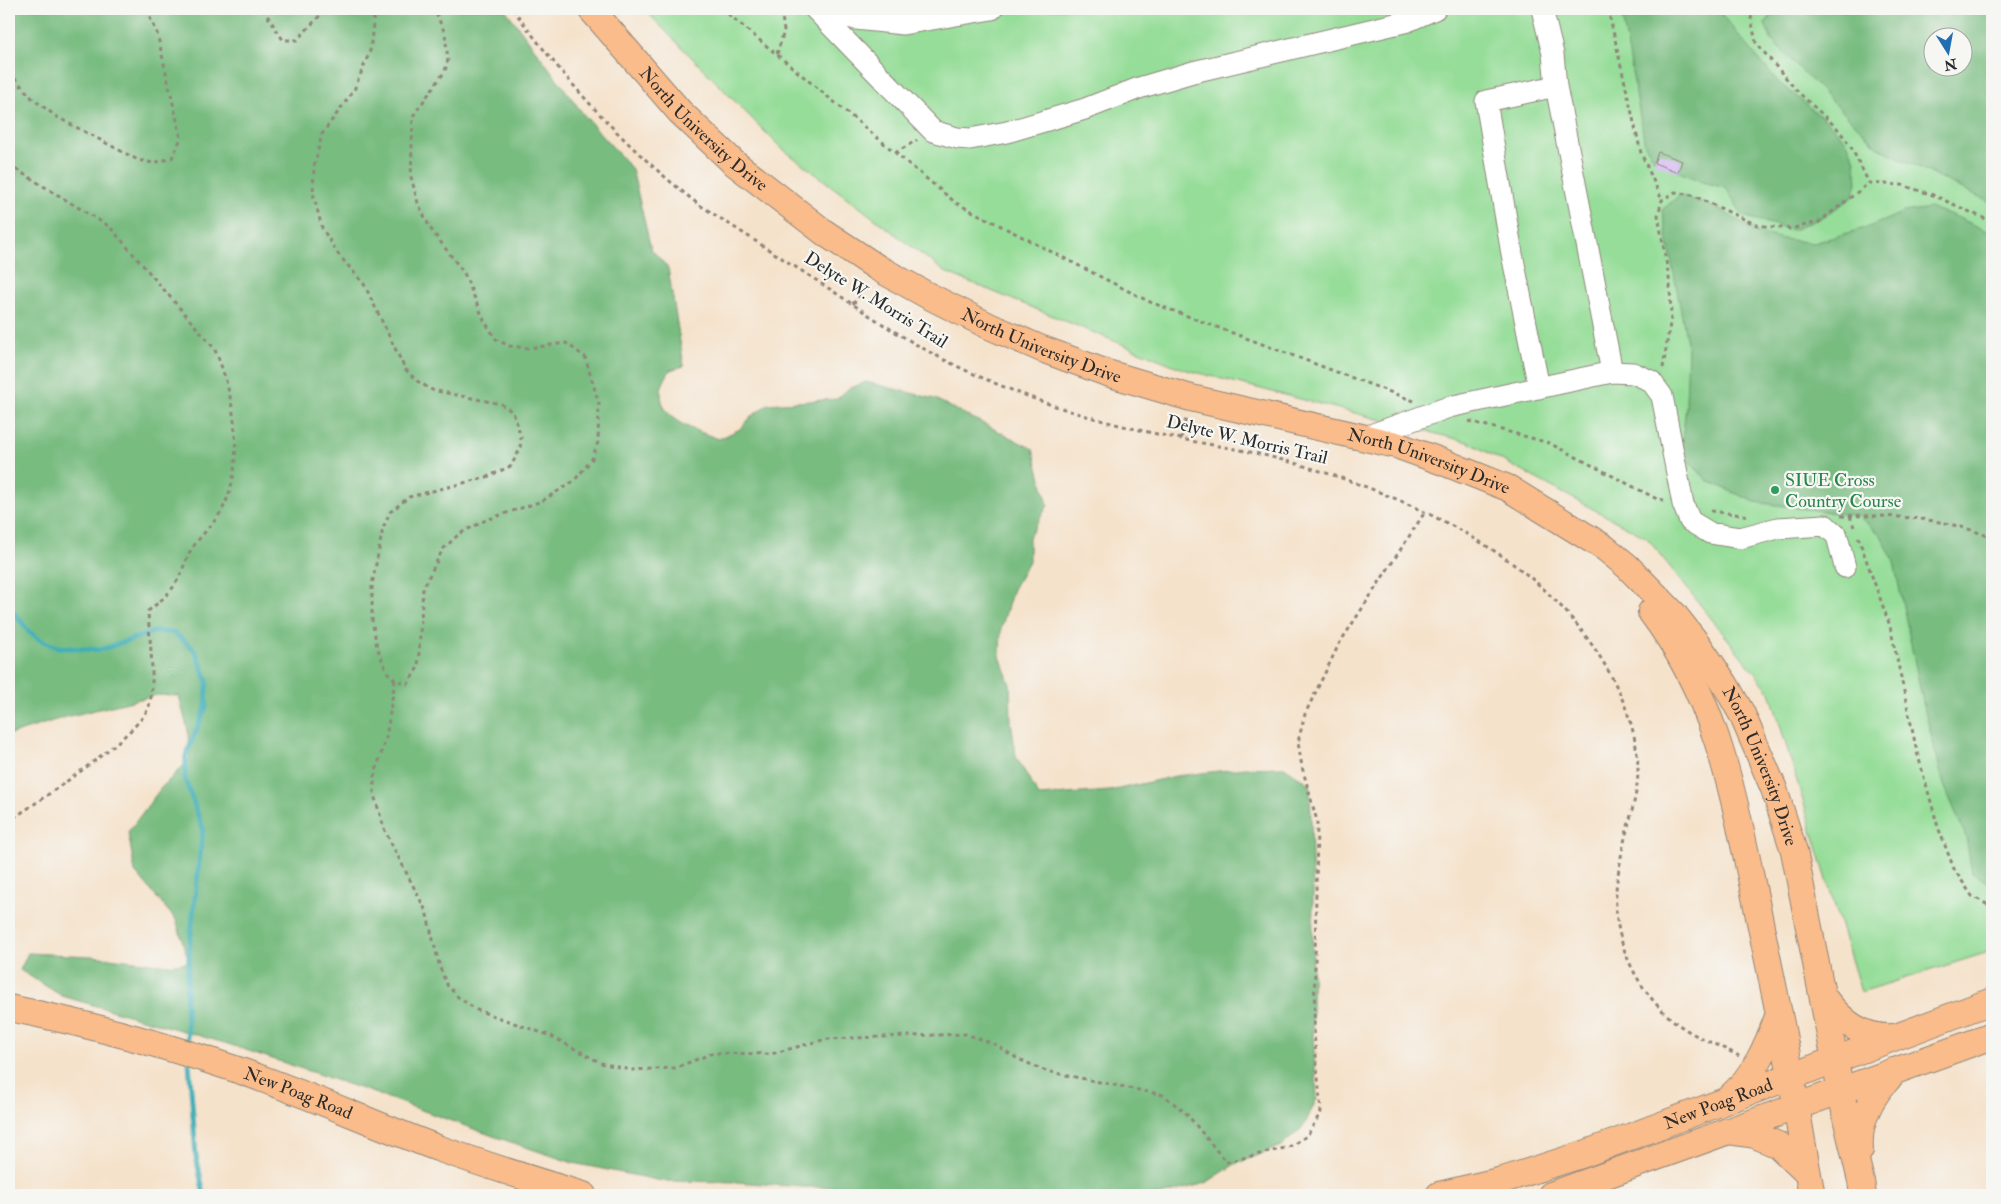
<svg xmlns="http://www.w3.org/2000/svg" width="2001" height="1204" viewBox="0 0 2001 1204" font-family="'IM FELL Double Pica',serif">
<rect width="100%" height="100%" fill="#f6f6f2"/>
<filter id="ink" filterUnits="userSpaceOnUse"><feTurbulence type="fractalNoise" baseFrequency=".02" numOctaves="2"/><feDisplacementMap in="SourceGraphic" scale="10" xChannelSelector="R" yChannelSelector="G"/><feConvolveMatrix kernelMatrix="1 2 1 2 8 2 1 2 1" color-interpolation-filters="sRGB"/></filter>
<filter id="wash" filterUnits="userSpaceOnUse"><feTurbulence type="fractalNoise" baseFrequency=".0096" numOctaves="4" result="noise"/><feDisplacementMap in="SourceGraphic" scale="20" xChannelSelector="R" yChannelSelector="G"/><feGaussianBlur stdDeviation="1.12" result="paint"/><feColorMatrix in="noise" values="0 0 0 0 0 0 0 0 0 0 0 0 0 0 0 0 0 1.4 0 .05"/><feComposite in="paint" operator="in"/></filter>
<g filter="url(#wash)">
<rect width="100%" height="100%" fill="#f5e2cb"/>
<!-- green -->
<path fill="#95dd98" stroke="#608462" d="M644 9H1931L1899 145 1992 182V951L1861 992 1770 692 1647 538 1468 442 1183 369 945 272 780 147Z"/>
<!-- forest -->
<path fill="#78bc80" stroke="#527456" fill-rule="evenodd" d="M9 9H505L584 115 632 169 651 249 668 268 684 366 670 370C667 376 661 385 661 392 660 422 696 430 719 439L740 429 752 416 768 404 837 399 848 389 866 382 935 399 1033 449 1048 505 1029 537V561L1013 589 1001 629 1000 656 1010 685 1011 720 1016 757 1039 796 1110 791 1176 776 1245 768 1284 767 1310 784 1313 896 1312 1018 1317 1098 1304 1126 1282 1146 1235 1164 1206 1183 1161 1195H932L877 1187H804L737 1182 662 1181 573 1163 493 1136 377 1094 228 1044 62 996 20 970 28 953 92 956 169 965 189 962 176 920 135 872 128 832 161 788 190 759 188 731 179 696 157 695 62 718 9 735Z
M1621 9H1719L1721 14 1778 82 1829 123 1847 142 1855 161 1857 183 1852 198 1820 218 1793 230 1743 216 1726 188 1702 182 1656 162 1645 145Z
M1791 9 1922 13 1925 9H1992V203L1879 148 1772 41 1765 24 1775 10ZM1934 38H1964V68H1934Z
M1680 195 1719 209 1759 233 1783 239 1814 243 1871 226 1904 212 1930 208 1952 215 1992 233V885L1972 873 1966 837 1944 785 1924 707 1894 562 1881 535 1858 516 1755 502 1708 481 1681 453 1686 405 1688 348 1662 210Z"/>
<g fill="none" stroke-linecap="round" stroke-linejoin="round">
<!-- stream -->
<path stroke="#3daeb7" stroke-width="5" d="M9 606 29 632 42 641 58 647 100 650 156 631 174 633 195 650 207 680 206 707 186 755 185 779 203 829 190 941 186 998 188 1046
M189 1062 196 1156 204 1195"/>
</g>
<g id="blocks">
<!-- building -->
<path fill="#d1aef4" d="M1658 152 1682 161 1678 172 1654 163Z"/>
</g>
</g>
<g filter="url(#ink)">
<use href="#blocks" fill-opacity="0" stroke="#90867b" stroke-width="1"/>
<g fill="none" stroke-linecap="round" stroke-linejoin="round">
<!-- minor casing -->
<g stroke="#90867b" stroke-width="23">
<path id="minor" d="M815 9 933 131 957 138 970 139 1007 132 1085 109 1139 88 1193 72 1408 21 1435 9
M818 9 856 19 903 24 992 9
M1612 372 1633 373 1651 381 1662 396 1683 504 1690 521 1710 533 1740 538 1778 528 1825 525 1837 536 1845 567
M1539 388 1512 254 1486 101 1556 86
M1365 437 1449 407 1612 372 1556 86 1553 54 1542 9"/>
</g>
<!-- major casing -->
<g stroke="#90867b" stroke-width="28">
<g id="major">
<path id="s1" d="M591 9 680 112 733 162 825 233 878 268 927 295 989 326 1042 349 1107 373 1191 398 1396 445 1443 462 1508 488 1605 548 1627 566 1673 613 1699 646 1725 684 1742 714 1774 789 1794 851 1847 1122 1861 1181 1863 1195"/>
<path d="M1651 612C1717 699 1733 793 1755 897 1767 957 1780 1016 1791 1076 1798 1116 1804 1156 1812 1195"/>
<path d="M1824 998C1842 1022 1863 1039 1894 1037"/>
<path id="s2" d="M9 1008C85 1023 161 1044 235 1069 305 1093 373 1124 443 1150 489 1166 536 1181 583 1195"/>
<path d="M1729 1098C1755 1075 1767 1046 1779 1014"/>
<path d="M1727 1131 1755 1135 1778 1145 1807 1173"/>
<path d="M1860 1150C1858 1127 1867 1105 1881 1087 1885 1082 1891 1077 1893 1071"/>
<path id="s3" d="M1439 1195 1503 1180 1584 1154 1992 1001"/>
<path d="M1551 1195 1992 1036"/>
</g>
</g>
<!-- path -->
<path stroke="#90867b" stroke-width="3" stroke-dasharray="4 4" stroke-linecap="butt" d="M263 9 283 40H297L326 9
M373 9 374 15 370 51 354 90 322 134 314 167 313 193 322 228 338 254 364 284 405 369 417 381 432 390 501 404 513 412 521 437 520 449 511 466 487 477 409 497 390 512 383 528 372 585V620L377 647 387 672 395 680 408 684 418 667 423 588 443 549 459 534 486 520 542 501 574 481 592 459 598 442 599 404 585 357 566 343 529 348 509 346 496 339 484 320 464 273 430 228 418 203 411 177 413 116 445 71 448 60 445 33 434 9
M513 9C566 82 627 149 698 204 734 227 769 250 805 273 843 297 880 324 919 346 955 367 995 384 1035 399 1084 417 1135 430 1186 440 1216 446 1246 450 1275 458 1361 480 1462 521 1531 578 1584 622 1637 698 1638 769 1638 800 1626 827 1621 857 1619 870 1616 882 1616 894 1613 946 1642 1001 1685 1029 1702 1040 1721 1046 1739 1056
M722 9 956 203 1150 302 1414 401
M1608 9 1641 153 1662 200
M1756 9 1751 18 1756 43 1798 92 1837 128 1850 145 1869 183
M777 54 784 31 781 9
M9 72 33 99 57 117 138 160 153 163 172 158 181 138 157 33 146 9
M895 153 917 140
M9 165 110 227 214 348C234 392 245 458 225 504 217 522 202 533 191 550 185 560 183 571 177 581 170 594 159 602 148 611 149 637 156 682 149 706 141 734 37 802 9 821
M853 304 867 285
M1663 368 1671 317 1670 284 1658 215 1662 200 1675 192 1692 195 1757 225 1790 229 1819 222 1869 183 1902 185 1933 195 1992 222
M1469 421 1549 443 1657 499 1664 500
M1181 439 1186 418
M1711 511 1750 516
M1841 516C1892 515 1945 517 1992 538
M1850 516 1854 527
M1858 537 1890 626 1917 752 1938 827 1954 869 1972 896 1992 907
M395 680 386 738 374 777V795L385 831 426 911 440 968 447 985 458 997 477 1010 551 1036 601 1063 631 1070 675 1068 713 1053 771 1054 826 1039 966 1034 996 1045 1018 1059 1046 1071 1163 1095 1186 1113 1226 1162 1289 1147 1307 1136 1321 1112 1314 1033 1317 821 1302 767 1298 742 1305 714 1339 644 1425 512"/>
<!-- minor -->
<use href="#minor" stroke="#fff" stroke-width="21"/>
<!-- major -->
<use href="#major" stroke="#f9bc8a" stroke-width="26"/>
</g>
</g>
<!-- markers -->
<circle fill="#2e9e5b" stroke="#f6f6f2" stroke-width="2" cx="1775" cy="490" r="5"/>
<g text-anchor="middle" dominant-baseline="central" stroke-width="4.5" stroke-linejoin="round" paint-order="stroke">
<!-- street labels -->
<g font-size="18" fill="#2b2b2b" stroke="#f6f6f2">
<text stroke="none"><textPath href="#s1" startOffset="165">North University Drive</textPath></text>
<text transform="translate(876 300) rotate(32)">Delyte W. Morris Trail</text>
<text stroke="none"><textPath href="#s1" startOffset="570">North University Drive</textPath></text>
<text transform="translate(1247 440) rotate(13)">Delyte W. Morris Trail</text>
<text stroke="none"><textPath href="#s1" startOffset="975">North University Drive</textPath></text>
<text stroke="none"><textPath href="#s1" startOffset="1445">North University Drive</textPath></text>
<text stroke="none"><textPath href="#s2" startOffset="302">New Poag Road</textPath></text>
<text stroke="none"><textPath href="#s3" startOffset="294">New Poag Road</textPath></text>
</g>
<!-- leisure labels -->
<g font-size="18" fill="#27864d" stroke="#f6f6f2" text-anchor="start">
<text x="1785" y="480">SIUE Cross<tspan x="1785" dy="21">Country Course</tspan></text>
</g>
</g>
<!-- margin -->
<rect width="2001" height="1204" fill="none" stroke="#f6f6f2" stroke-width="30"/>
<!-- north arrow -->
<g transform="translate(1948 52) rotate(169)"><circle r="24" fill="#f6f6f2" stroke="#a5a5a2"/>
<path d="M0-4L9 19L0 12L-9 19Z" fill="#1f6fb2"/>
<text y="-8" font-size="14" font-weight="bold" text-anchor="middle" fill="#2b2b2b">N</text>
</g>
</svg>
